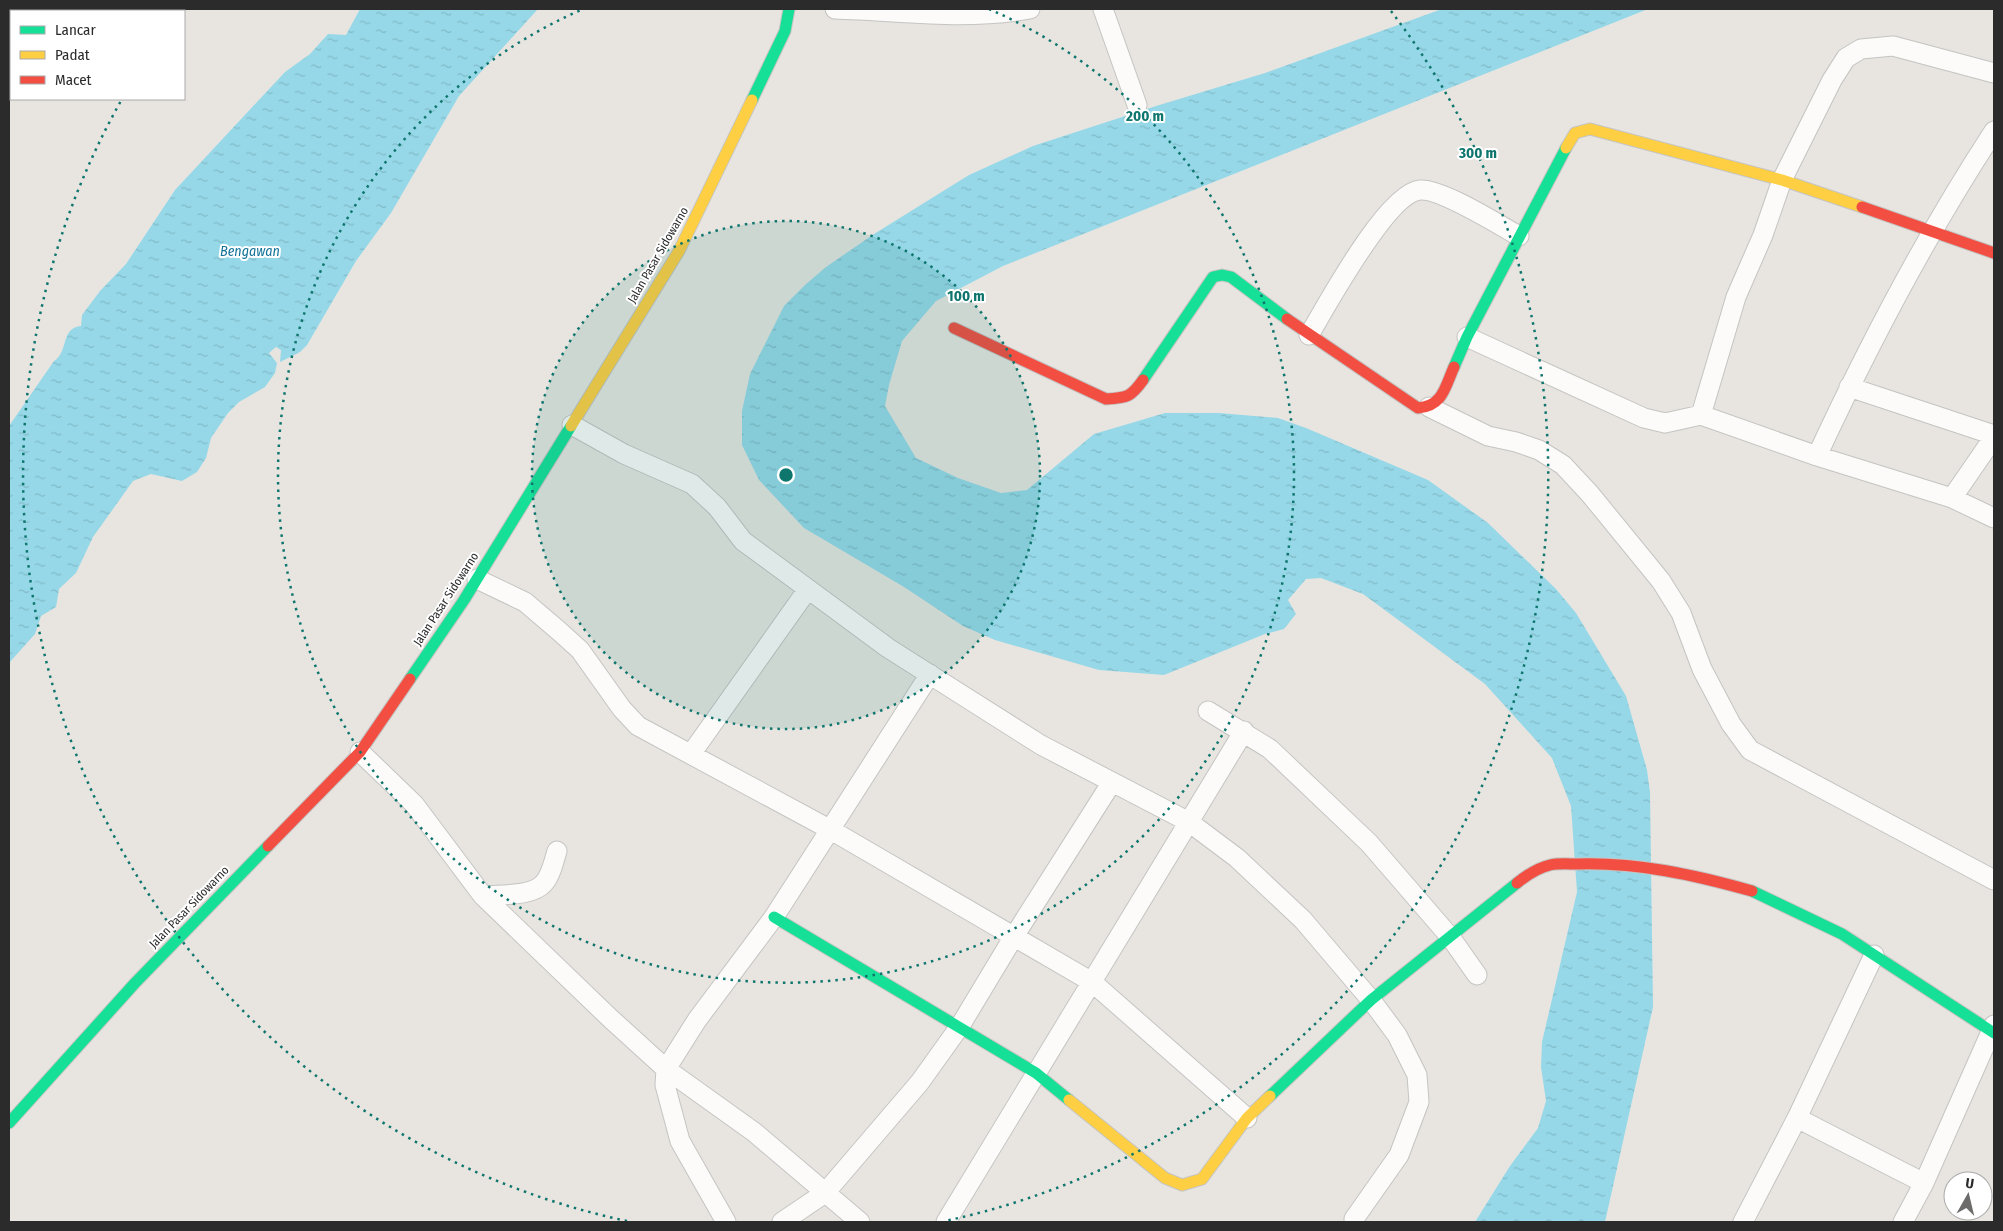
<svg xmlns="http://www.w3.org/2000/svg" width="2003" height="1231" viewBox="0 0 2003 1231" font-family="'Fira Sans Condensed',sans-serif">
<defs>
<pattern id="water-ripples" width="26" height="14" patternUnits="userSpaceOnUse" patternTransform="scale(1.25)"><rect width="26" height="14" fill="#96d8e8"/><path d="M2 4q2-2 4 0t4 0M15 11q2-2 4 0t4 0" fill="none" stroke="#81bac7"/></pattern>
</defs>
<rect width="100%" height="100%" fill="#e8e5e0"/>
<!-- water -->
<path fill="url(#water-ripples)" d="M360 9H538L459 96 391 213 356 261 307 345 300 352 280 362 281 350 276 347 269 353 277 363 275 373 265 387 239 402 228 413 211 438 206 458 197 472 182 481 151 474 133 481 93 537 76 573 59 589 56 607 41 616 35 634 9 663V426L54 361C69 352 60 328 81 326L82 315 100 291 126 264 175 190 285 72 310 54 328 34 346 35Z
M1442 9H1648L1003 266 936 301 902 341 889 385 885 406 916 458 958 478 1001 493 1027 490 1094 434 1165 413H1219L1278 418 1306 428 1428 480 1488 523 1556 589 1576 613 1626 696 1647 770 1650 792 1653 1007 1605 1222H1475L1510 1166 1538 1128 1546 1101 1541 1067 1542 1042 1577 892 1571 806 1552 758 1485 684 1363 594 1321 578 1306 579 1288 600 1296 614 1284 629 1265 634 1164 675 1099 670 995 640 963 626 904 587 804 528 759 480 742 445V411L750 374 784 306 805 285 826 267 874 234 969 175 1033 146 1156 106 1265 73Z"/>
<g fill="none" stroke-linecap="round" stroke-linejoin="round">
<!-- street casing -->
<g stroke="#c4c4c3" stroke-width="21">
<path id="street" d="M835 9C903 11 962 21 1030 9
M1103 9 1137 105
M1309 335C1327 305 1387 193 1420 190 1441 188 1499 225 1519 236
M1467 337 1644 418 1665 423 1701 415 1817 456 1952 498 1994 518
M1849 387 1994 435
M1429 407 1488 436 1516 442 1539 450 1563 465 1590 494 1661 581 1681 613 1702 669 1731 724 1750 750 1994 880
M1701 415 1736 297 1763 235 1782 180 1832 80 1846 58 1861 49 1893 46 1994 73
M572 425 624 454 692 484 717 507 743 541 888 648 1041 745 1189 822 1237 858 1303 920 1371 1000 1397 1035 1417 1075 1419 1102 1399 1155 1354 1219
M1817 456C1868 346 1928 232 1994 131
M1952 498 1994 437
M477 579 525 602 559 631 580 650 622 709 638 726 831 830 1092 982 1247 1118
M1208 711 1270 749 1369 843 1451 938 1477 975
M360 752 414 804 483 896 611 1019 666 1069 754 1132 860 1222
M691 754 808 589
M483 896C500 894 532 897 544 883 551 875 554 861 557 851
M1797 1118 1924 1183
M726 1222 680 1141 665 1085 666 1069 697 1020 774 917 930 674
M782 1222 825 1193 920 1082 960 1026 1013 938 1112 782
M946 1222 1244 731
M1743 1222 1797 1118 1874 955
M1903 1222 1924 1183 1994 1025"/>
</g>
<!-- fast casing -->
<g stroke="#c4c4c3" stroke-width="13">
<path id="fast" d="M752 100 785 31 789 9
M1454 367 1467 337 1566 148
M1143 380 1213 277 1222 275 1231 277 1287 319
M410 679 464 600 571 426
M1752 891 1842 934 1994 1033
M774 917 1036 1073 1069 1100
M1270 1096 1371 1000 1517 883
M9 1123 135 983 268 846"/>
</g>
<!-- slow casing -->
<g stroke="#c4c4c3" stroke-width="13">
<path id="slow" d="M1566 148 1575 133 1590 129 1782 180 1862 207
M571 426 679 251 752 100
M1069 1100 1165 1178 1182 1185 1202 1179 1247 1118 1270 1096"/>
</g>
<!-- jam casing -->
<g stroke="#c4c4c3" stroke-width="13">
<path id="jam" d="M1862 207 1994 253
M1287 319 1418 408C1443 406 1445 387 1454 367
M954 328 1106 399C1127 398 1131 397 1143 380
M268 846 360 752 410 679
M1517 883C1527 875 1537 868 1550 865 1559 863 1569 864 1577 864 1637 862 1695 875 1752 891"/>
</g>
<!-- street -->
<use href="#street" stroke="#fcfbfa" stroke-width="19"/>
<!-- fast -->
<use href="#fast" stroke="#16e098" stroke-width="11"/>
<!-- slow -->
<use href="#slow" stroke="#ffcf43" stroke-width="11"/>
<!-- jam -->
<use href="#jam" stroke="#f24e42" stroke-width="11"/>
</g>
<!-- distance rings -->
<circle cx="786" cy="475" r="254" fill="#0f766e" fill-opacity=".12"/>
<g fill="none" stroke="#0f766e" stroke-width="2.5" stroke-dasharray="2.5 5">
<circle cx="786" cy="475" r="254"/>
<path d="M989 9A508 508 0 1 1 583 9"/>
<path d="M627 1221A763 763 0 0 1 122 99M1391 11A763 763 0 0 1 945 1221"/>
</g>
<g text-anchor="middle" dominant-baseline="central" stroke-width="4" stroke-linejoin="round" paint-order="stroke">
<!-- street labels -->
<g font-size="12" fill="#2b2b2b" stroke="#fff">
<text transform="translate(658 255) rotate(-60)">Jalan Pasar Sidowarno</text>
<text transform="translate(446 599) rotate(-57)">Jalan Pasar Sidowarno</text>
<text transform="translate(189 907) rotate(-46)">Jalan Pasar Sidowarno</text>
</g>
<!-- water labels -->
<g font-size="14" font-style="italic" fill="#117298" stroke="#fff">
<text x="250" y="251">Bengawan</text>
</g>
</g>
<circle cx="786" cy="475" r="8" fill="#0f766e" stroke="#fff" stroke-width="2.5"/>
<g font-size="15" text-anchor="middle" font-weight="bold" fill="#0f766e" stroke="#fff" stroke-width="4" stroke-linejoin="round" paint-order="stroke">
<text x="1145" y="121">200 m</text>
<text x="1478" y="158">300 m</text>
<text x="966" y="301">100 m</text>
</g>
<!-- border -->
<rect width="2003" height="1231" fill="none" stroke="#2b2b2b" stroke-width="20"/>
<!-- legend -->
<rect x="10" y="10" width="175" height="90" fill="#ffffff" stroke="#aaaaaa"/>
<rect x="20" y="26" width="25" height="8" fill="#16e098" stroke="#aaaaaa"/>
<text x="55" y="35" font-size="15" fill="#2b2b2b">Lancar</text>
<rect x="20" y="51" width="25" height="8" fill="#ffcf43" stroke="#aaaaaa"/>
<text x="55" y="60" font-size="15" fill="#2b2b2b">Padat</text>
<rect x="20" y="76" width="25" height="8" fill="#f24e42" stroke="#aaaaaa"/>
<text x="55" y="85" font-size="15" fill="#2b2b2b">Macet</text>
<!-- north arrow -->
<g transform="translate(1968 1196) rotate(8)"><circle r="24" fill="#ffffff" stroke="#aaaaaa"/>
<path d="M0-4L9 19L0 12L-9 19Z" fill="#6d6c6a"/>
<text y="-8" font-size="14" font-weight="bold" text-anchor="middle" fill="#2b2b2b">U</text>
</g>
</svg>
